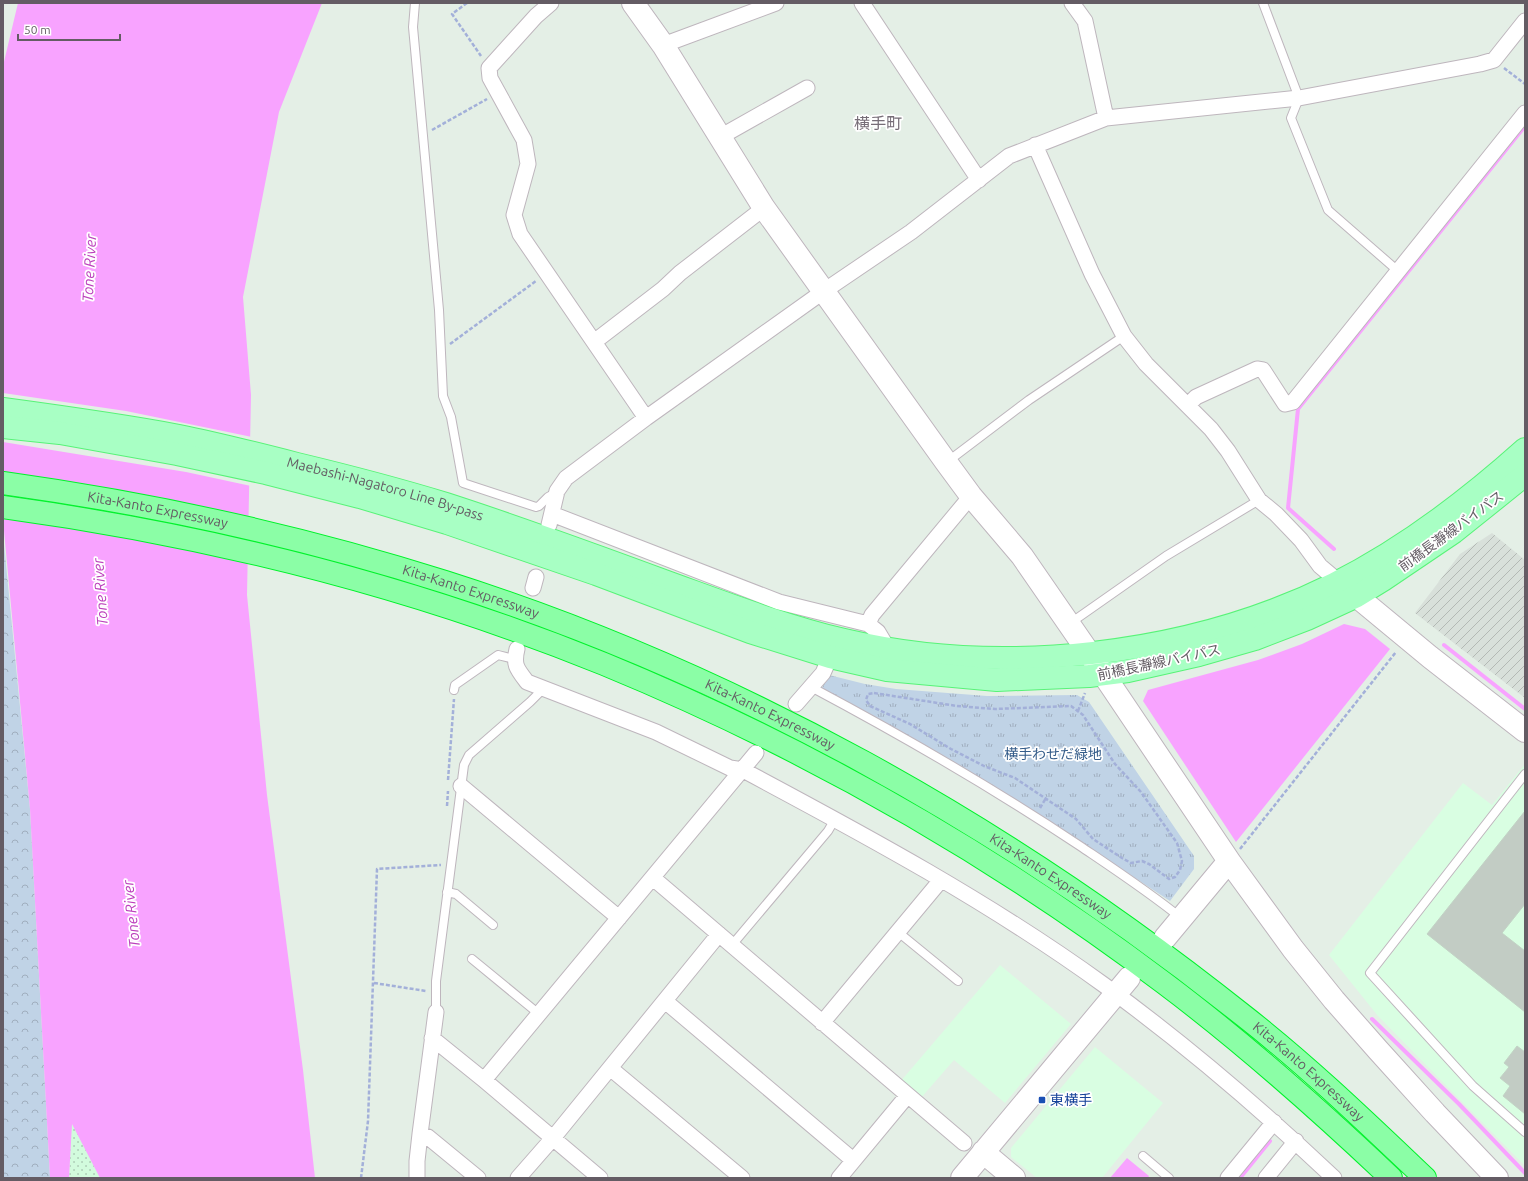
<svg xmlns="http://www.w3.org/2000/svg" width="1528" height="1181" viewBox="0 0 1528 1181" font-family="Ubuntu,'Noto Sans JP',sans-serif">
<defs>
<pattern id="industrial-furrows" width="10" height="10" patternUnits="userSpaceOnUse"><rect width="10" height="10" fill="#d8e0da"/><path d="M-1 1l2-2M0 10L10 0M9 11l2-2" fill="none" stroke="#b3b9b4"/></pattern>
<pattern id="forest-crowns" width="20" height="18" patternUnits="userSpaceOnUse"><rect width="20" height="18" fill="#c0d3e6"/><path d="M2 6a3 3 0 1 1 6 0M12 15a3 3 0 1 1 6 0" fill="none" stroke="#a0aebe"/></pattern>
<pattern id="sand-dots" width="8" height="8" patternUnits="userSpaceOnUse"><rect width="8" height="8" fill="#d2fbdd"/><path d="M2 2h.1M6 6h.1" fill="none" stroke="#aeceb7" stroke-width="1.8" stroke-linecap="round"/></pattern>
<pattern id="park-tufts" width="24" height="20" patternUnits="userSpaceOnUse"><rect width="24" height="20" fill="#c0d3e6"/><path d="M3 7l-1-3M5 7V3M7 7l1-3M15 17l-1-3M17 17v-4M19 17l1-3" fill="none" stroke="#a0aebe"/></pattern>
</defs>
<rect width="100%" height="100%" fill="#e4efe6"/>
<!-- commercial -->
<path fill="#d9fee2" d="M1525 764V1166L1378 1016 1329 955 1463 783 1492 805Z
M1000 965 1071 1024 1005 1103 954 1060 920 1099 900 1082Z
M1095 1047 1163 1103 1102 1178H1037L1011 1157V1148Z"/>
<!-- industrial -->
<path fill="url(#industrial-furrows)" d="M1492 533 1525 560V698L1415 613 1460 554Z"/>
<!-- forest -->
<path fill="url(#forest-crowns)" d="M3 534 30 809 50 1178H3Z"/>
<!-- sand -->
<path fill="url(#sand-dots)" d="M72 1123 100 1178H69Z"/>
<!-- park -->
<path fill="url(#park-tufts)" d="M829 675 865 684 896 689 987 696 1077 695 1089 702 1194 856V869L1170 901 1044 818 937 752 822 688Z"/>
<!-- water -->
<path fill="#f8a3ff" d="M18 3H322L279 112 243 297 251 395 247 595 267 795 303 1070 315 1178H100L72 1124 69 1178H50L30 809 3 520V66Z
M1344 624 1365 629 1390 649 1236 842 1143 701 1148 690 1258 660 1302 644Z
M1127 1158 1149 1176 1148 1178H1110Z"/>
<!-- pier -->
<path fill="#e4efe6" d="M3 393 126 411 252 437 251 486 186 472 3 442Z"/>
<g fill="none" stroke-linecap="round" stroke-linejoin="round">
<!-- stream -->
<path stroke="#f8a3ff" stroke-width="4" d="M1334 549 1288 508 1298 409 1525 126
M1444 645 1525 709
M1372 1019 1459 1104 1525 1173
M1240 1178 1270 1141"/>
</g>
<!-- building -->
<path fill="#c2ccc4" stroke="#c2d3c5" d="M1525 811V904L1502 933 1525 951V1012L1427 934Z
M1517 1046 1525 1052V1114L1503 1096 1510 1086 1500 1078 1509 1067 1504 1063Z"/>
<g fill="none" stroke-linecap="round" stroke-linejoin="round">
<!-- lane casing -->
<g stroke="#beb6bd" stroke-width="10">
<path id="lane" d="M415 3 413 27 439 310 443 396 451 417 463 483 536 507 539 506 548 497 557 492
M1263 3 1299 98 1291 118 1328 210 1398 271
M947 462 1029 400 1124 336
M1069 624 1166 556 1259 500
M811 687C903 736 993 788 1080 846 1114 869 1149 892 1181 918
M454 690 455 685 498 655 514 659
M1525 774 1370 973 1473 1086 1525 1132
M447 892 456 894 493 925
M898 932 958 981
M732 945 828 831 835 819
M472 959 539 1014
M436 1012V981L464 765 469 755 530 702 544 688
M1143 1156 1169 1178"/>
</g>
<!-- street casing -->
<g stroke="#beb6bd" stroke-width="17">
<path id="street" d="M551 3 536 16 489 68 490 78 524 140 528 164 514 215 520 234 646 418
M862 3 979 180
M1072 3 1085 21 1106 118
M663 45 776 3
M720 137 807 88
M1035 145 1092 274 1124 336 1146 364 1211 429 1228 451 1259 500 1276 514 1301 540 1320 566 1339 582
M594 342 663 289 680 273 764 208
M1188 405 1196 397 1257 369 1263 370 1285 404 1293 402 1525 113
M552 514 779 602 868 624 878 632 887 647
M549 525 557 491 566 478 646 418 824 291 911 232 1009 156 1106 118 1299 98 1480 64 1494 60 1525 21
M533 588 536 577
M868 624 872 615 971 496
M517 649C513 665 517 669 527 682L656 732 730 768 743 770C867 836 991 903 1104 985 1185 1044 1261 1109 1334 1178
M796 704 823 673 830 657
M461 786 619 918
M653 878 964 1143
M665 1001 853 1160
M822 1023 941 880
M432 1038 484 1080 600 1178
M610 1068 742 1178
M484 1080 756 753
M420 1134 428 1137 478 1178
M417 1178V1161L420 1134 436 1012
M518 1178 553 1138 719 934
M839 1178 907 1096
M1228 1178 1274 1122
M1266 1178 1296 1141"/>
</g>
<!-- secondary casing -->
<g stroke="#beb5bd" stroke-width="24">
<path id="secondary" d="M633 3 663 45 764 208 946 462 971 496 1022 556 1089 653 1229 861 1293 949 1334 1000 1378 1050 1435 1113 1497 1178
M1343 585 1430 657 1525 731
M1165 938 1229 861
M983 1152 1014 1178
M962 1178 1129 978"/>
</g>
<!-- primary casing -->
<g stroke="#58f378" stroke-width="24">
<g id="primary">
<path id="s1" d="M3 409C62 417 121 425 179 436 219 444 258 454 297 464 347 476 397 489 446 504 520 528 594 555 667 582 725 603 784 626 844 640 1001 677 1189 656 1334 584 1404 549 1467 501 1525 449"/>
<path d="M3 427 60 433 177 454 266 473 360 497 447 523 596 574 750 632 830 657 887 670 997 680 1089 676 1128 671 1199 655 1255 639 1307 619 1357 596 1383 580 1454 532 1525 475"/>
</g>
</g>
<!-- highway casing -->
<g stroke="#00f22b" stroke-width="24">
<g id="highway">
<path id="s2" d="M3 483C153 504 301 536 445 582 735 674 1006 826 1244 1016 1308 1066 1366 1122 1425 1178"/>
<path d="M3 507C208 535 412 586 604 664 803 746 992 853 1164 983 1244 1043 1318 1109 1391 1178"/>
</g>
</g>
<!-- path -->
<path stroke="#a3b0d9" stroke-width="2.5" stroke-dasharray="4 2" stroke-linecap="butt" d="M467 3 452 14 481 56
M1504 68 1525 84
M432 130 487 99
M450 344 536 281
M874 693 957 706 995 709 1071 706 1083 715 1115 764 1141 792 1177 843 1182 861 1180 870 1175 877 1169 879 1149 864 1142 861 1131 863 1122 858 1093 839 1076 819 1015 778 984 766 951 749 910 724 870 706 866 700 868 694Z
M1078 711 1085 693
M448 780 454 699
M447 806 448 791
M1040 808 1046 798
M1240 849 1396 652
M374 983 426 991
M361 1178 368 1121 377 869 441 865"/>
<!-- lane -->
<use href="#lane" stroke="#fff" stroke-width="8"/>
<!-- street -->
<use href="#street" stroke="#fff" stroke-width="15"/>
<!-- secondary -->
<use href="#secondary" stroke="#fff" stroke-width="22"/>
<!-- primary -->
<use href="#primary" stroke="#a8ffc4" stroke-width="22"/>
<!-- highway -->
<use href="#highway" stroke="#8bfea6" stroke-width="22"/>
</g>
<!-- markers -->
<rect fill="#1a4fb4" stroke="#fff" stroke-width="1.5" x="1038" y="1096" width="8" height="8" rx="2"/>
<g text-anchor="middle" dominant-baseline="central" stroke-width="3.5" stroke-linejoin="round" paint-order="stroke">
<!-- street labels -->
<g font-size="14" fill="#645c64" stroke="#fff">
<text stroke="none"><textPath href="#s1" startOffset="391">Maebashi-Nagatoro Line By-pass</textPath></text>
<text stroke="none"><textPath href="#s2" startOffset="157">Kita-Kanto Expressway</textPath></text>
<text transform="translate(1451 531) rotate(-36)">前橋長瀞線バイパス</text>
<text stroke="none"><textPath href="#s2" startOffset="481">Kita-Kanto Expressway</textPath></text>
<text transform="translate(1159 662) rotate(-12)">前橋長瀞線バイパス</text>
<text stroke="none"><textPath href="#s2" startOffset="805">Kita-Kanto Expressway</textPath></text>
<text stroke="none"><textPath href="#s2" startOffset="1129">Kita-Kanto Expressway</textPath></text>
<text stroke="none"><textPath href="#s2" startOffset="1453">Kita-Kanto Expressway</textPath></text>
</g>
<!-- park labels -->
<g font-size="14" fill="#355d8a" stroke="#fff">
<text x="1053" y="754">横手わせだ緑地</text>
</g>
<!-- transit labels -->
<g font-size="14" fill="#164399" stroke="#fff" text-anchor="start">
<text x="1050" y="1100">東横手</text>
</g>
<!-- water labels -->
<g font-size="15" font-style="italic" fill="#bc40bc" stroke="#fff">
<text transform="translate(89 268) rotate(-87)">Tone River</text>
<text transform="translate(100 592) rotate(-94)">Tone River</text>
<text transform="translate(131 914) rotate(-96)">Tone River</text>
</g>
<!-- quarter labels -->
<g font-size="16" fill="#766d77" stroke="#fff">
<text x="878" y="123">横手町</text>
</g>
</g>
<!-- border -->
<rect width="1528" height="1181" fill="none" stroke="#645c64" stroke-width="8"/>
<!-- scale -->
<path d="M18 34v6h102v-6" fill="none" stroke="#645c64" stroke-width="2"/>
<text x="24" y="34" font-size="12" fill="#645c64" stroke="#ffffff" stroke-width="3" paint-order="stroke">50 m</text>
</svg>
